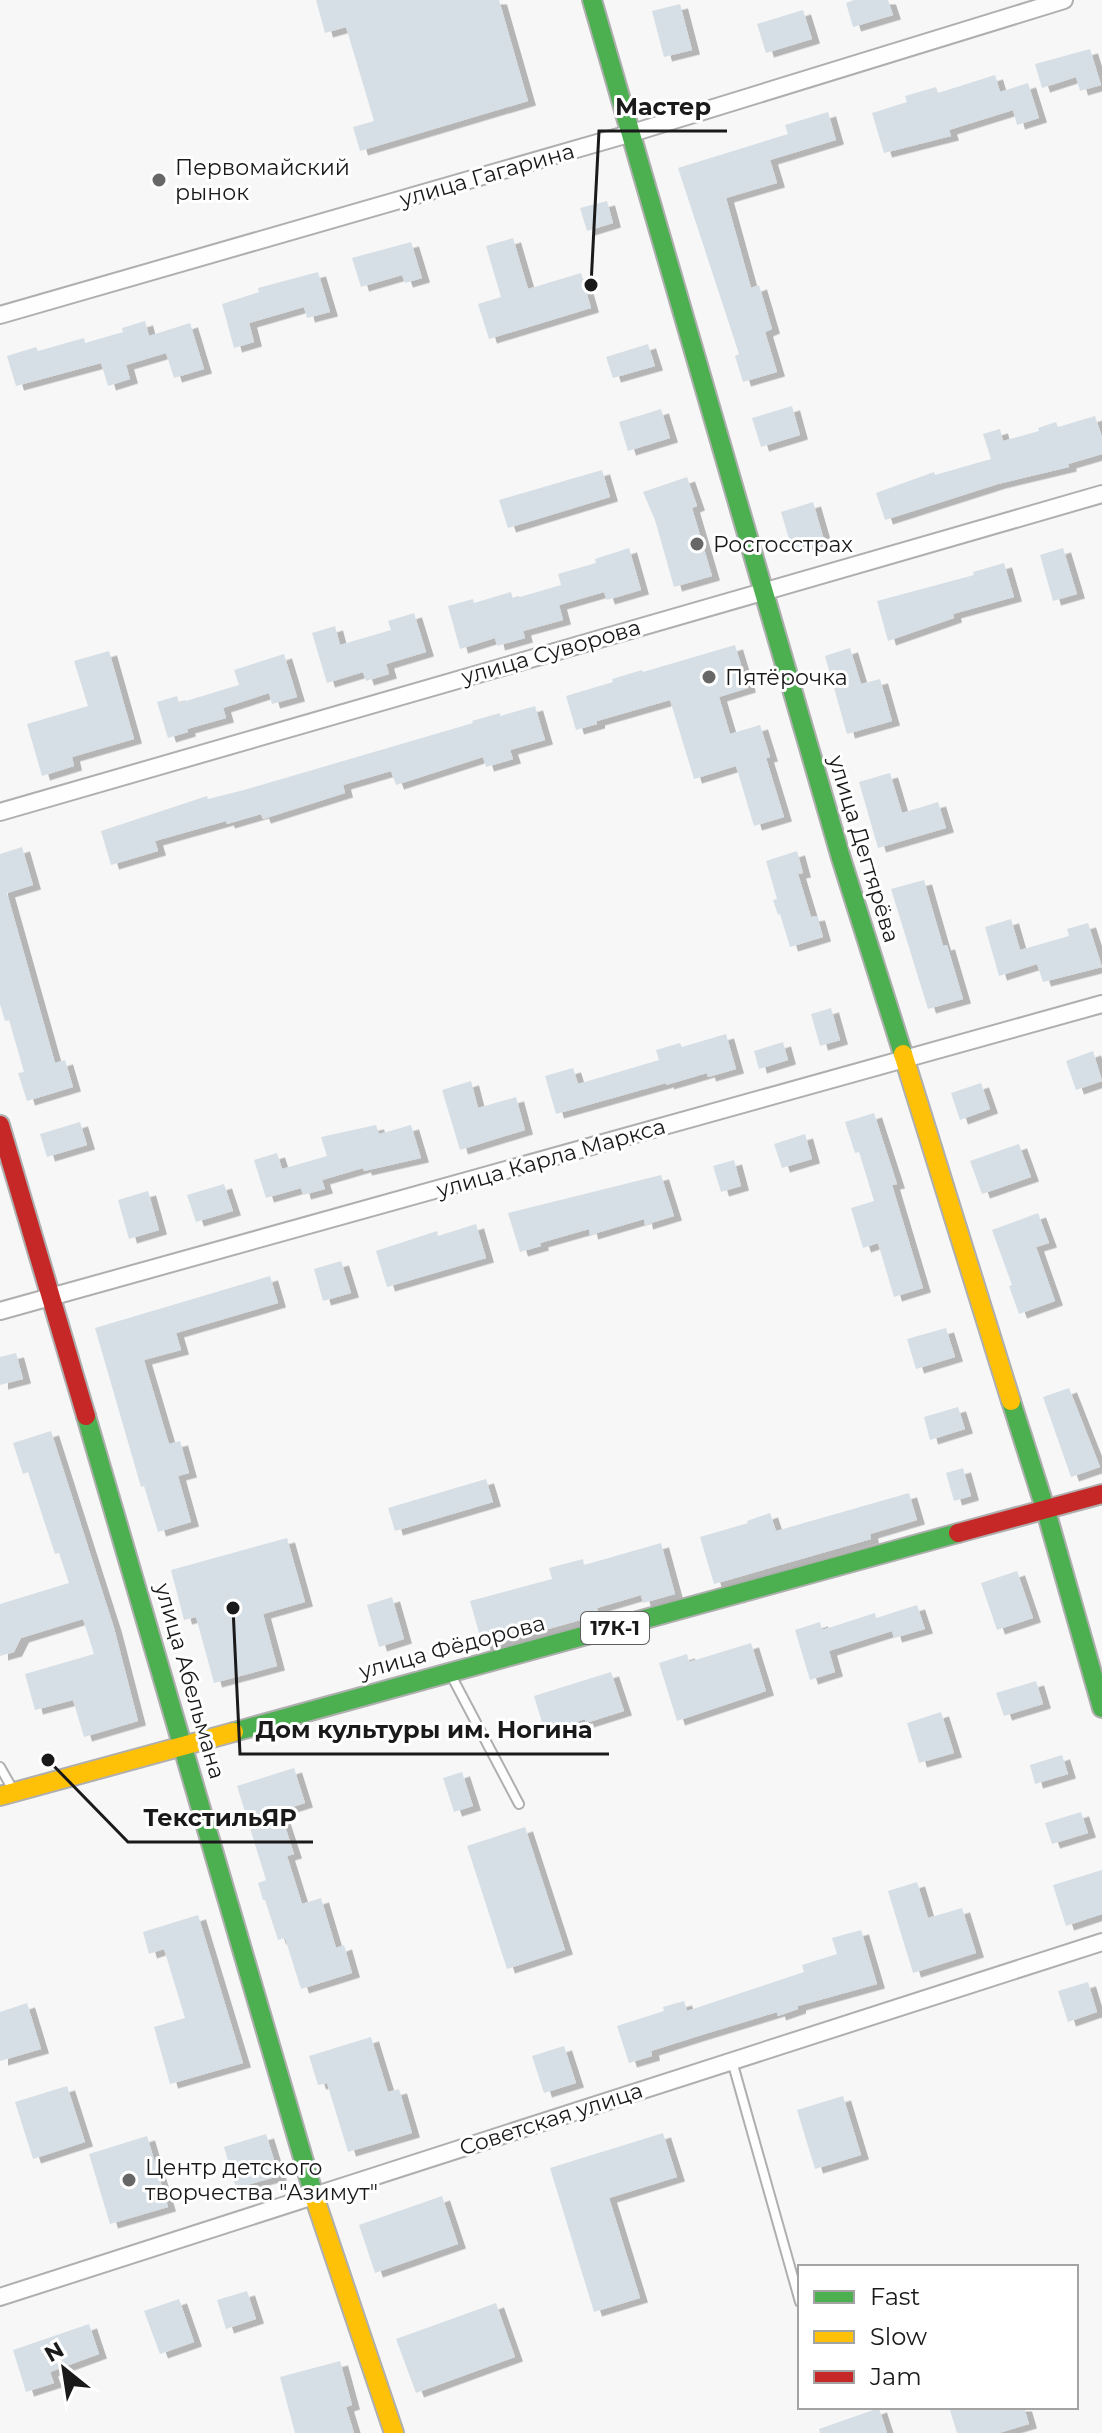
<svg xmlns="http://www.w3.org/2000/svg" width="1102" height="2433" viewBox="0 0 1102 2433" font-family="Montserrat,sans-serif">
<defs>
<filter id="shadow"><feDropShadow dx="8" dy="4.5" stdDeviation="0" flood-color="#0004"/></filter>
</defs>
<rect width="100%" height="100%" fill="#f7f7f7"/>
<!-- building -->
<path fill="#d6dfe6" filter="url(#shadow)" d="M316 0H499L528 101 360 151 353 127 374 121 346 27 325 33Z
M854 0H888L893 15 853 27 846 3Z
M680 4 692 50 664 57 652 11Z
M803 10 812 39 766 53 757 24Z
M1090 49 1101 85 1080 91 1076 77 1042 88 1035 64Z
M995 75 1000 92 1028 83 1039 118 1017 125 1013 110 949 130 951 136 884 153 872 113 907 102 905 96 936 87 938 93Z
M828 112 836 140 770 160 777 183 726 198 751 288 759 285 772 329 765 332 777 372 743 382 735 356 739 354 678 168 788 134 785 125Z
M607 201 613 223 587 231 580 208Z
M513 238 528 289 581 273 591 308 489 339 478 304 501 297 486 246Z
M411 242 422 278 405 283 402 275 361 287 352 258Z
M318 272 330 312 307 318 304 307 249 323 254 342 234 348 222 304 259 292 258 288Z
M145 321 149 336 190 323 204 369 174 378 166 353 126 365 130 379 108 386 101 363 16 386 7 356 36 347 38 351 84 338 85 343 123 332 122 328Z
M648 344 655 366 613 378 606 357Z
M792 406 800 435 761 447 752 418Z
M661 409 670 438 628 451 619 422Z
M1095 416 1102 437V454L1068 464 1069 467 998 484 885 520 876 493 934 472 935 475 991 459 983 434 1000 429 1003 441 1039 431 1038 428 1056 422 1058 427Z
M602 470 610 497 508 528 499 500Z
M687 477 697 506 692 508 712 576 674 587 655 520 643 492Z
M813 502 824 540 792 549 781 512Z
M629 548 641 590 607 600 604 592 559 605 563 620 523 631 525 638 497 646 495 638 460 649 448 606 473 599 474 603 511 592 513 599 561 585 558 574 596 563 595 559Z
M1063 548 1077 594 1053 601 1040 555Z
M1004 563 1014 597 953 614 954 618 888 641 877 601 974 575 973 572Z
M414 613 426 652 386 664 389 674 366 681 363 672 327 683 312 633 335 626 340 645 391 630 388 621Z
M735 645 748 688 719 697 730 734 760 725 770 757 766 758 784 817 754 826 736 766 694 779 670 700 597 721V724L576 730 566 696 613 682 612 679 642 670 643 672Z
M850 648 861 684 880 679 892 721 847 734 825 656Z
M109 651 134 739 72 757 74 766 42 776 27 724 88 706 74 661Z
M284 654 297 697 272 704 269 693 223 708 226 718 187 729 188 732 168 738 157 702 177 696 179 703 239 685 234 670Z
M535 706 545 740 510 750 513 759 486 767 483 757 396 785 391 771 343 785 345 793 263 819 261 814 227 824 226 821 155 841 158 851 111 865 101 831 207 796 208 799 244 790 473 723 472 721 500 713V716Z
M890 773 902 813 938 802 946 828 878 848 859 782Z
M22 847 33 885 7 893 55 1063 65 1060 73 1087 27 1101 18 1073 24 1072 9 1020 5 1021 0 1004V854Z
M797 851 803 873 798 874 811 917 817 916 823 937 790 947 780 914 778 915 773 900 777 899 766 861Z
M924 880 943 946 947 945 963 999 928 1009 891 889Z
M1011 919 1020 950 1069 936 1067 929 1088 923 1102 967 1043 982 1037 964 999 976 985 927Z
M831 1008 840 1040 820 1046 811 1014Z
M726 1034 736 1069 708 1077 707 1073 666 1085V1083L556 1114 545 1076 573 1068 578 1084 659 1060 656 1050 680 1043 682 1047Z
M783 1042 788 1060 759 1069 754 1051Z
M1093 1051 1102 1081 1076 1090 1066 1061Z
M471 1081 478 1108 516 1097 525 1130 460 1150 442 1090Z
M981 1083 990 1109 960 1120 951 1093Z
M874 1113 897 1184 892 1185 923 1288 894 1297 878 1243 863 1248 851 1208 874 1201 859 1152 855 1153 845 1122Z
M80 1122 87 1145 47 1157 40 1134Z
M376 1125 379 1134 411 1125 421 1158 364 1171 363 1168 322 1180 325 1189 303 1195 301 1188 266 1198 254 1160 277 1153 282 1169 327 1156 321 1137Z
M805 1134 812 1159 782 1168 774 1144Z
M1019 1144 1031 1177 982 1194 970 1161Z
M734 1160 741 1186 721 1192 713 1166Z
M661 1175 674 1216 645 1225 644 1219 590 1235 589 1229 540 1243 541 1246 520 1252 508 1213Z
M224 1184 233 1211 196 1222 187 1195Z
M148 1191 159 1230 129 1239 118 1200Z
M1038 1213 1049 1243 1036 1247 1055 1301 1019 1314 1009 1286 1012 1285 992 1230Z
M476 1224 486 1258 387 1287 376 1251 437 1231 438 1236Z
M341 1261 351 1293 323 1301 314 1269Z
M270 1276 278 1303 176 1333 181 1350 144 1360 169 1444 180 1441 189 1473 178 1476 191 1522 158 1532 144 1486 141 1487 95 1328Z
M946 1328 955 1357 916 1369 907 1339Z
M16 1353 23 1379 0 1385V1357Z
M1069 1388 1100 1467 1071 1477 1043 1397Z
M958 1407 965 1429 930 1440 924 1417Z
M51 1431 114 1628 138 1721 84 1737 73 1700 35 1710 25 1674 94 1654 83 1619 21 1638 14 1652 0 1656V1604L69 1583 59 1553 55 1554 28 1472 23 1474 13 1443Z
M963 1468 971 1496 954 1501 946 1473Z
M486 1479 493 1502 395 1531 388 1508Z
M909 1493 917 1520 870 1534 871 1539 714 1584 700 1537 748 1523 747 1521 770 1513 776 1531Z
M287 1538 305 1602 263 1614 277 1666 214 1683 196 1617 184 1620 171 1570Z
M661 1543 675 1594 643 1603 641 1595 597 1608 599 1615 483 1647 470 1601 552 1579 549 1568 583 1559 584 1565Z
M1017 1571 1033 1618 997 1630 981 1583Z
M392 1597 404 1639 379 1647 367 1605Z
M917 1605 925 1629 894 1638 892 1631 829 1651 835 1672 810 1680 795 1630 820 1622 822 1630 875 1613 876 1618Z
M751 1643 766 1691 677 1721 659 1663 687 1654 689 1662Z
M611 1672 624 1711 586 1723 585 1719 545 1732 534 1696Z
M1036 1681 1043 1704 1004 1716 996 1693Z
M941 1712 954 1753 919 1763 907 1723Z
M1062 1755 1068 1774 1035 1784 1030 1765Z
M294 1768 305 1803 280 1811 294 1854 287 1856 302 1904 321 1898 336 1948 344 1945 352 1973 301 1989 285 1938 278 1940 265 1900H263L258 1883 266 1880 237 1786Z
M462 1772 473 1806 454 1812 443 1778Z
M1081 1812 1088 1833 1052 1844 1045 1823Z
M525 1827 565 1950 507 1969 467 1846Z
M1102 1870V1914L1066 1926 1053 1885Z
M917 1882 928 1918 962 1908 976 1953 913 1973 888 1891Z
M198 1915 243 2063 170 2084 154 2027 185 2018 164 1949 149 1954 143 1932Z
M861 1930 877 1984 798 2006V2009L778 2016 777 2012 695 2037 651 2051 652 2056 629 2063 617 2026 664 2011 663 2007 684 2001 687 2011 804 1972 802 1965 837 1954 832 1938Z
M1088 1982 1097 2012 1068 2022 1058 1991Z
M27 2003 41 2049 0 2061V2012Z
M371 2037 388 2092 399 2089 412 2133 348 2152 327 2083 318 2085 309 2056Z
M564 2046 576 2083 544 2093 532 2056Z
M67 2086 85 2142 33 2159 15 2102Z
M843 2096 861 2155 815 2169 797 2110Z
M663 2133 677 2177 609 2198 640 2298 594 2312 550 2168Z
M266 2134 279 2176 236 2188 224 2147Z
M147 2136 168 2207 110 2224 89 2154Z
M442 2196 458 2244 375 2273 359 2225Z
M247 2291 256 2319 226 2329 217 2300Z
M179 2299 194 2342 160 2354 144 2311Z
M496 2303 515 2357 416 2393 396 2339Z
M89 2324 99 2354 50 2372 54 2383 26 2392 13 2350Z
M340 2361 352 2405 346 2407 354 2433H295L280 2377Z
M949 2407H1024L1029 2424 999 2433H957Z
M879 2408 887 2433H820L819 2429Z"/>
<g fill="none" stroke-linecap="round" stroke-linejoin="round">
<!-- lane casing -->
<g stroke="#afafaf" stroke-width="12">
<path id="lane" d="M452 1677 519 1804
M0 1767 12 1788
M732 2061 800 2302"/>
</g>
<!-- street casing -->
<g stroke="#afafaf" stroke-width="20">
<path id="street" d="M0 315 632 133 1064 0
M0 812 1102 494
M0 1311 1102 1004
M0 2297 1102 1942"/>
</g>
<!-- fast casing -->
<g stroke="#afafaf" stroke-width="22">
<path id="fast" d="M592 0 841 858 903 1054
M1011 1401 1046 1511 1102 1708
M86 1416 315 2199
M234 1732 958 1533"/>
</g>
<!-- slow casing -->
<g stroke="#afafaf" stroke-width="22">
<path id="slow" d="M903 1054 1011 1401
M0 1796 234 1732
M315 2199 394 2433"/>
</g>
<!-- jam casing -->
<g stroke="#afafaf" stroke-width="22">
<path id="jam" d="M0 1125 86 1416
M958 1533 1102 1494"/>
</g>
<!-- lane -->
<use href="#lane" stroke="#fefefe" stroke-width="8"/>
<!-- street -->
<use href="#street" stroke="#fefefe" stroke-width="16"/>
<!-- fast -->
<use href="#fast" stroke="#4caf50" stroke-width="18"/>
<!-- slow -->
<use href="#slow" stroke="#ffc107" stroke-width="18"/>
<!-- jam -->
<use href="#jam" stroke="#c62828" stroke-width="18"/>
</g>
<!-- markers -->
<g fill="#676768" stroke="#fff" stroke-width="3">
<circle cx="159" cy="180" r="8"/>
<circle cx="697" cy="544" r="8"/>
<circle cx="709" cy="677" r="8"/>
<circle cx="129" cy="2180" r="8"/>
</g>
<g text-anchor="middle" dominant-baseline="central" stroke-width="6" stroke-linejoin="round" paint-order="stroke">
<!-- shield labels -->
<rect fill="#fff" stroke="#5f5f5f" stroke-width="2" x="581" y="1612" width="68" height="32" rx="6"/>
<g font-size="20" font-weight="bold" fill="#1a1a1b">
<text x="615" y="1628">17К-1</text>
</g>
<!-- poi labels -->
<g font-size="22" fill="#1a1a1b" stroke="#fff" text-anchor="start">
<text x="175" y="167">Первомайский<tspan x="175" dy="25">рынок</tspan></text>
<text x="713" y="544">Росгосстрах</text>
<text x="725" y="677">Пятёрочка</text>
<text x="145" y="2167">Центр детского<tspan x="145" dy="25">творчества "Азимут"</tspan></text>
</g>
<!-- street labels -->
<g font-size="22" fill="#1a1a1b" stroke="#fff">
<text transform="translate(487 175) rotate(-16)">улица Гагарина</text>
<text transform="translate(551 652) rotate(-16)">улица Суворова</text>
<text transform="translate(864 849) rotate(73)">улица Дегтярёва</text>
<text transform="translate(551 1158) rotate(-16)">улица Карла Маркса</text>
<text transform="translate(452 1647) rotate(-15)">улица Фёдорова</text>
<text transform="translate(190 1681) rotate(74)">улица Абельмана</text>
<text transform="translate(551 2119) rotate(-18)">Советская улица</text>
</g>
</g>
<!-- callouts -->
<path fill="none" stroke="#1a1a1b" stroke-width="3" d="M591 285L599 131H727M233 1608L240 1754H609M48 1760L128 1842H313"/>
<g fill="#1a1a1b" stroke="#fff" stroke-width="3">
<circle cx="591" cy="285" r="8"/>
<circle cx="233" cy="1608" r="8"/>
<circle cx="48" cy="1760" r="8"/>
</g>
<g font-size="24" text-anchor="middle" font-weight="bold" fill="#1a1a1b" stroke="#fff" stroke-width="6" stroke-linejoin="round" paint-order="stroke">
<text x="663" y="115">Мастер</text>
<text x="424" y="1738">Дом культуры им. Ногина</text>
<text x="220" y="1826">ТекстильЯР</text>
</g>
<!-- legend -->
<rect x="798" y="2265" width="280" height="144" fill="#ffffff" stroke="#a3a3a4" stroke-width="2"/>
<rect x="814" y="2291" width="40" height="12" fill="#4caf50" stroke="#a3a3a4" stroke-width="2"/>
<text x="870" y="2305" font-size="24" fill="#1a1a1b">Fast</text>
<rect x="814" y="2331" width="40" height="12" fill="#ffc107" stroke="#a3a3a4" stroke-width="2"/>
<text x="870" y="2345" font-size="24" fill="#1a1a1b">Slow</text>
<rect x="814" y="2371" width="40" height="12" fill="#c62828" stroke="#a3a3a4" stroke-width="2"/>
<text x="870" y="2385" font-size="24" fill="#1a1a1b">Jam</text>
<!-- north arrow -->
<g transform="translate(64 2369) rotate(330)" stroke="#ffffff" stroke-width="6" paint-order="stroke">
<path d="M0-6L14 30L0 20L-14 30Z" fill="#1a1a1b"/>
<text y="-12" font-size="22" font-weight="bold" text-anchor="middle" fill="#1a1a1b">N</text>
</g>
</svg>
